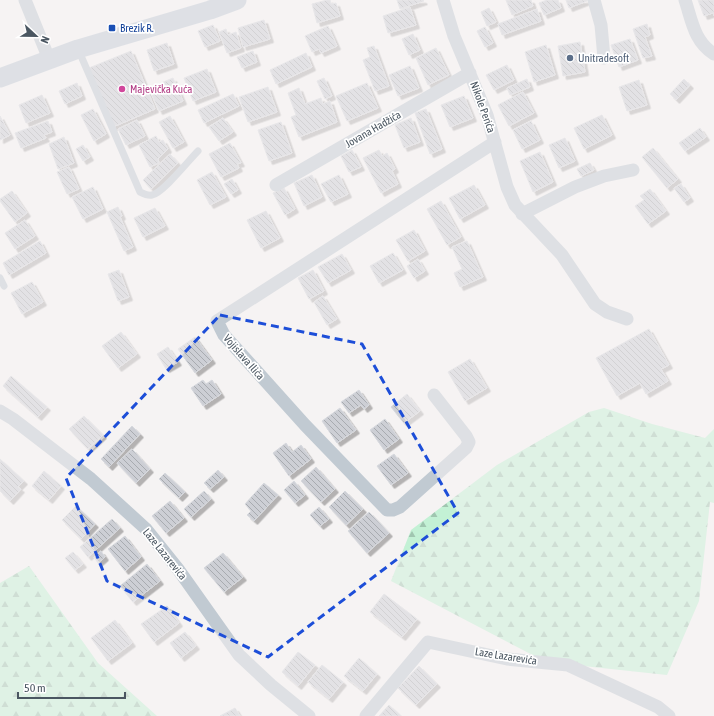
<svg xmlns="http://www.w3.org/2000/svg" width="714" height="716" viewBox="0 0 714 716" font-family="'Asap Condensed',sans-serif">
<defs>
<pattern id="forest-firs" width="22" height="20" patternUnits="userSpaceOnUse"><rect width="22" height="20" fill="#c3f1d5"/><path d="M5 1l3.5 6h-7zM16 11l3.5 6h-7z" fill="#a0c6b0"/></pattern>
<pattern id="building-back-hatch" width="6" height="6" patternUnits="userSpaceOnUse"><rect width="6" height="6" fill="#cdcfd5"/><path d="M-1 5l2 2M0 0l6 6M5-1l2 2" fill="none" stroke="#a8abb0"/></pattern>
<filter id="shadow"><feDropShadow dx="3.5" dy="3.5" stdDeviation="0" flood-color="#0004"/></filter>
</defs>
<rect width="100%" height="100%" fill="#f5f3f3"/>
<!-- forest -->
<path fill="url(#forest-firs)" d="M604 408 652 424 705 438 714 429V503L710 502 699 601 667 675 546 662 391 581 411 530 497 465 589 412Z
M29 566 98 663 157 716H0V583Z"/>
<!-- building -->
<path fill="url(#building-back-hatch)" stroke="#d7d9de" filter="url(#shadow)" d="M327 0H330L331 4 336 3 340 16 317 23 312 4Z
M397 0H423L424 1 400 9Z
M506 0H531L533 6 512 15Z
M547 0H558L561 8 544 15 539 3Z
M566 0H587V1L569 8Z
M698 0H714V16L713 13 704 16Z
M410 7 416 25 388 33 383 16Z
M489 8 496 22 487 26 481 12Z
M537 9 541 21 502 35 498 24Z
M264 20 270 39 243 47 238 28Z
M647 24 650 35 645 37 652 56 643 58 633 29Z
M213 25 220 41 205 47 198 31Z
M328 26 337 46 321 53 319 49 312 52 305 36Z
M485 27 493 43 485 47 477 31Z
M226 29 228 35 236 32 241 48 227 53 219 32Z
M413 34 420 50 409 55 402 39Z
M630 39 638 60 619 67 611 45Z
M580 42 585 72 563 76 558 46Z
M167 43 174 64 154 71 147 50Z
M546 45 555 75 534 82 525 52Z
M374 46 389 86 375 91 363 60 370 57 367 48Z
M436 48 449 75 428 85 416 58Z
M131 51 155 109 113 127 89 68Z
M253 51 257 62 242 68 237 57Z
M306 53 312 67 276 84 270 70Z
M507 65 514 80 494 90 486 75Z
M410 66 419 88 398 96 389 75Z
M207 69 216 92 193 101 184 78Z
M173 78 183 101 159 111 149 88Z
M324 78 332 96 325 99 317 81Z
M527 79 530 87 510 95 507 88Z
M684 79 690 85 676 100 670 94Z
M639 80 647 105 627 111 619 87Z
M77 83 82 96 65 104 59 91Z
M367 83 378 108 347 121 336 96Z
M268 87 277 112 248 122 239 97Z
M299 88 305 104 321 98 323 104 330 101 337 122 299 137 291 117 296 115 288 93Z
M523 92 534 113 509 126 498 105Z
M233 94 239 106 204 123 198 110Z
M42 95 50 113 26 123 19 105Z
M464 96 473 118 450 127 441 105Z
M93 109 106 134 94 141 81 115Z
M426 109 442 149 430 154 415 113Z
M602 115 612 135 584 149 574 128Z
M0 116 10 135 0 140Z
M170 116 184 142 173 148 159 122Z
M223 118 233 132 219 141 209 127Z
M411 118 420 142 404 148 395 125Z
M137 120 145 136 126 145 118 129Z
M48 121 52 132 44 135 46 138 21 148 15 133Z
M531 121 540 140 522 149 513 130Z
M281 122 292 153 269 161 258 130Z
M700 128 706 137 685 151 679 143Z
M156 136 159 142 163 140 168 149 158 159 159 163 150 167 139 145Z
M64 137 74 163 58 169 49 144Z
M565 138 575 161 559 168 549 145Z
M230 143 241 163 237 164 239 168 221 177 209 154Z
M83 145 90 157 83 161 76 149Z
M653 148 678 179 667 188 642 157Z
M352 150 361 167 349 172 341 156Z
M379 150 382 156 387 153 395 169 392 171 398 184 381 193 363 158Z
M540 152 553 182 533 192 520 161Z
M170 154 178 163 151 189 143 180Z
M590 163 594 170 581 176 577 169Z
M69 167 79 189 67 194 57 172Z
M212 172 226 197 210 205 197 180Z
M312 175 322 197 304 206 294 183Z
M339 175 348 194 331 202 321 184Z
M232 179 238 190 231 194 224 184Z
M681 184 690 198 684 202 674 188Z
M474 185 485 205 460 219 449 198Z
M93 187 103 209 83 219 72 197Z
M284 188 295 209 285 215 273 193Z
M650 189 666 211 648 224 635 206 644 200 640 196Z
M12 191 27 213 15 222 0 201V199Z
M441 201 461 237 447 245 427 209Z
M118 207 122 216 120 217 133 247 124 251 107 212Z
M155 208 165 226 143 237 134 218Z
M266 211 280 238 261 248 247 220Z
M25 220 35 236 15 249 5 233Z
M414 230 425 251 408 261 396 240Z
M40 241 46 253 9 275 3 263Z
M467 241 483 277 460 287 454 273 462 269 452 247Z
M393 253 403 270 379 283 370 266Z
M342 254 351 270 328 283 318 267Z
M418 259 425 271 414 278 407 266Z
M119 270 129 297 118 301 108 274Z
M313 270 324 291 309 299 298 278Z
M32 282 43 302 22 314 11 293Z
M323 296 337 319 327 325 314 302Z
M649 329 669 365 661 369 668 381 646 394 640 383 617 396 596 358Z
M121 332 137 354 118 368 102 346Z
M195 337 212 360 195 373 178 349Z
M168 347 178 362 166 369 157 354Z
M470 359 487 388 465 401 448 372Z
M11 376 47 407 38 417 3 386Z
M203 380 206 384 212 380 221 394 203 406 191 388Z
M359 390 369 405 364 409 361 405 349 413 341 402Z
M407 394 420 411 404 423 391 407Z
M340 408 356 430 337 443 322 421Z
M84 416 103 435 88 449 69 429Z
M385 419 399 439 384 450 370 430Z
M132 426 140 434 109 467 101 459Z
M286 443 292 452 301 445 311 459 289 476 273 453Z
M132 449 150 469 136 483 117 463Z
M394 454 408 473 391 485 377 466Z
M0 459 24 481 18 487 21 489 10 501 0 491Z
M316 467 335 489 321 502 301 481Z
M218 470 224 477 210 489 204 483Z
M44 471 61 486 49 500 32 486Z
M165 473 185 492 179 498 159 479Z
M294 481 305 495 295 503 284 490Z
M264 483 278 495 254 521 247 515 251 511 245 504Z
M204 491 211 499 191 517 184 509Z
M345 491 363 509 346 525 329 507Z
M170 501 184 518 166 533 152 516Z
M76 506 95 524 81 539 62 520Z
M319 507 329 519 320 526 310 515Z
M369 512 389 533 367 553 348 531Z
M112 519 120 528 88 557 80 547Z
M125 536 141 557 125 571 108 549Z
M101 551 105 557 98 563 94 557Z
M73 552 83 564 75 570 65 558Z
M223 553 243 577 224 592 204 568Z
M147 564 160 581 133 602 120 586Z
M384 594 417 619 402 637 370 612Z
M167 606 179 623 154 642 141 624Z
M115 620 132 643 108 661 91 638Z
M185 632 196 646 181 658 170 643Z
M298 652 315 665 298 686 282 672Z
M359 658 377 674 363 691 344 676Z
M322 665 343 682 329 699 308 682Z
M419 666 437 684 416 705 398 688Z
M389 705 401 716H379Z
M235 708 240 716H220Z"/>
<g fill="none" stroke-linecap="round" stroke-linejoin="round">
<!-- lane -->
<path stroke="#c1cad2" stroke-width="7" d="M78 49 140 192C144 194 148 196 152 195 163 193 189 160 198 151
M0 278 4 286"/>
<!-- street -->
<path stroke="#c1cad2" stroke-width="13" d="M25 0 49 59
M443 0 454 36 487 115 507 187 515 205 562 255 595 304 607 312 627 319
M594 0 601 25 604 58
M685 0C692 21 694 41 714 54
M276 185 470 73
M522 214 575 187 604 176 633 170
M434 395 466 436 469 442 466 448 400 507 393 510H387L305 425 224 335 217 321 495 142
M0 411 13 419 91 479 146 529 178 569 239 655 271 685 309 716
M366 716 428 642 507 659 568 665 658 707 669 716"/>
<!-- secondary -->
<path stroke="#c1cbd6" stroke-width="19" d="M0 78 78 49 210 10 237 0"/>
</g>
<!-- marked area -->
<path d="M0 0H714V716H0ZM220 315 362 344 458 513 268 657 107 581 66 478Z" fill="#f5f3f3" fill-opacity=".55" fill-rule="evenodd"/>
<path fill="none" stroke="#1d4ed8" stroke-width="3" stroke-dasharray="8 5" stroke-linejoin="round" d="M220 315 362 344 458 513 268 657 107 581 66 478Z"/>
<!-- markers -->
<rect fill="#1a4fb4" stroke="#fff" stroke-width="1.5" x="108" y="24" width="8" height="8" rx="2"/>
<circle fill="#5c6f8a" stroke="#fff" stroke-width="1.5" cx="570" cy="58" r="4"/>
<circle fill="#d1479c" stroke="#fff" stroke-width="1.5" cx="122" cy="89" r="4"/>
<g text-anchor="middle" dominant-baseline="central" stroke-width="3.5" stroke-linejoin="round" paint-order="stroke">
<!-- transit labels -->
<g font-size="11" fill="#164399" stroke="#fff" text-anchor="start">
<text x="120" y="28">Brezik R.</text>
</g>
<!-- service labels -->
<g font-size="11" fill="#4e5e75" stroke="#fff" text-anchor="start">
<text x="578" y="58">Unitradesoft</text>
</g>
<!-- hotel labels -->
<g font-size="11" fill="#b23c85" stroke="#fff" text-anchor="start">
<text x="130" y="89">Majevička Kuća</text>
</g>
<!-- street labels -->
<g font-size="11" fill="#4a5661" stroke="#fff">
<text transform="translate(483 107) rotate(70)">Nikole Perića</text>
<text transform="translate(373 129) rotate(-30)">Jovana Hadžića</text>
<text transform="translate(244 357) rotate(49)">Vojislava Ilića</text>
<text transform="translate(165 554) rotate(51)">Laze Lazarevića</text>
<text transform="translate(506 656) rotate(9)">Laze Lazarevića</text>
</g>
</g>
<!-- north arrow -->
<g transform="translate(36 36) rotate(112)" stroke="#ffffff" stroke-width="3" paint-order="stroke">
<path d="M0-3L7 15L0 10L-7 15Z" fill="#4a5661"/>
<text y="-6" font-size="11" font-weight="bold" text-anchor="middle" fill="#4a5661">N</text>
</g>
<!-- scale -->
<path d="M18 692v6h107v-6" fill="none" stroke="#4a5661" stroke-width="2"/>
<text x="24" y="692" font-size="12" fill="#4a5661" stroke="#ffffff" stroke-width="3" paint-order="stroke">50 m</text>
</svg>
